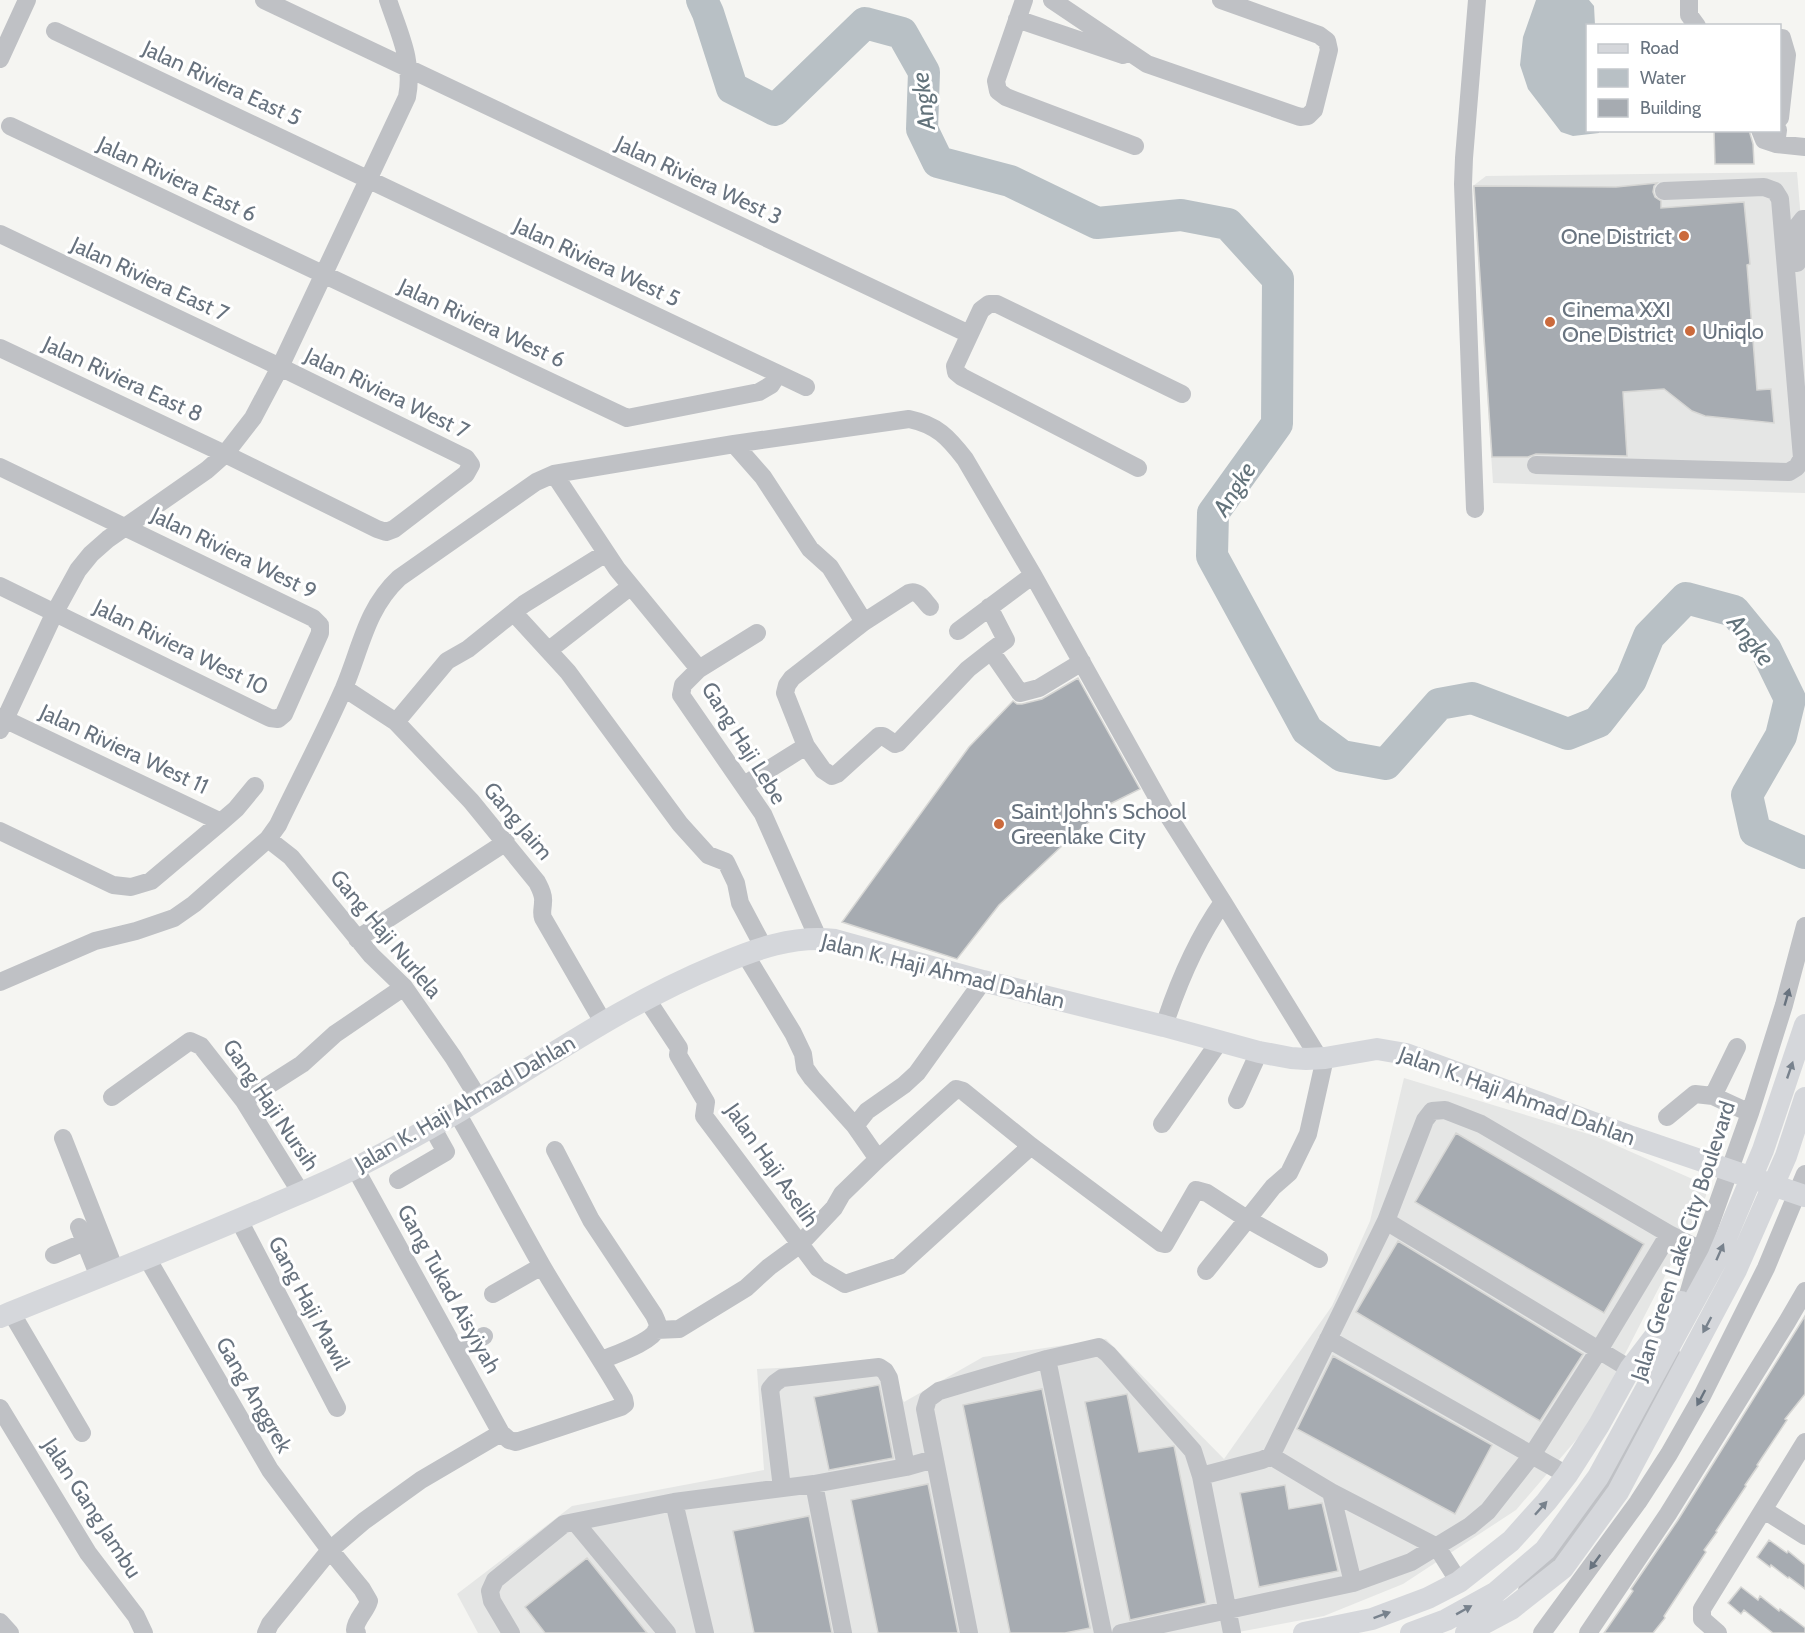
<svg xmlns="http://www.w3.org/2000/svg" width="1805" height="1633" viewBox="0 0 1805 1633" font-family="Cabin,sans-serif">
<rect width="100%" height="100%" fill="#f5f5f2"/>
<!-- built -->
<path fill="#e5e6e5" d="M1797 172 1805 268V493L1493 483 1473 186 1486 176Z
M1404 1078 1595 1136 1706 1185V1196L1588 1426 1516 1510 1403 1584 1324 1616 1233 1633H478L457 1594 572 1506 764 1470 757 1369 884 1363 904 1402 983 1357 1106 1339 1224 1459 1332 1306 1370 1221Z"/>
<!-- water -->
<path fill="#b8c0c5" d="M1536 0H1589L1594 6 1595 25 1588 26V130L1599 131V133L1573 136 1561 132 1528 89 1520 65 1523 37Z"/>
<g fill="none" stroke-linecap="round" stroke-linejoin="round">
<!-- river -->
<path stroke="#b8c0c5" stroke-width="32" d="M702 0 708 13 732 88 775 110 865 23 902 33 924 72 922 129 938 162 1010 181 1097 223 1181 215 1228 224 1278 279 1277 424 1213 513 1212 556 1307 730 1342 756 1386 764 1439 704 1472 698 1568 734 1598 722 1631 680 1649 636 1686 598 1734 611 1766 650 1790 699 1781 736 1747 795 1755 831 1805 853"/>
</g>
<!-- building -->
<path fill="#a6abb1" stroke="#d6d6d4" stroke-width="1.5" d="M1714 130H1749L1753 144 1754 164H1715Z
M1657 183 1654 186 1653 192 1655 197 1661 201V208L1744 202 1750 264 1747 265 1757 390 1771 389 1774 423 1705 416 1692 411 1664 389 1623 392 1627 456 1536 454 1528 457H1492L1474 186 1616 187Z
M1078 678 1140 789 1108 805 1064 844 999 905 957 959 842 922 969 747 1013 701 1017 704H1022L1042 699Z
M1456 1133 1644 1244 1604 1313 1415 1202Z
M1398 1241 1583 1354 1540 1421 1356 1312Z
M1805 1316V1394L1785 1419 1787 1420 1757 1465 1758 1466 1745 1485 1746 1486 1716 1531 1717 1532 1704 1550 1706 1552 1664 1616 1665 1618 1653 1633H1604L1633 1591 1631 1589 1678 1520Z
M1333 1356 1492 1445 1455 1514 1297 1429Z
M879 1385 893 1458 829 1470 814 1397Z
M1042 1389 1090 1628 1065 1633H1010L963 1405Z
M1127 1394 1139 1452 1174 1446 1206 1603 1130 1620 1085 1402Z
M928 1484 958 1633H878L851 1500Z
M1285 1485 1289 1509 1322 1503 1338 1571 1259 1587 1240 1493Z
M809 1516 832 1633H754L733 1531Z
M1769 1540 1787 1553 1788 1551 1805 1565V1589L1789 1577 1788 1578 1771 1565 1770 1567 1757 1557Z
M587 1558 647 1633H545L525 1607Z
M1741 1587 1758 1600 1760 1596 1779 1611 1780 1609 1805 1628V1633H1773L1744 1610 1741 1614 1728 1603Z"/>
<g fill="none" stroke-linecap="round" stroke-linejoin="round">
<!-- minor -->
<path stroke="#bfc1c5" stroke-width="18" d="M264 0 969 334
M1024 0 996 81 998 91 1006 97 1135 146
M1052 0 1147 64 1300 117 1308 116 1314 110 1329 50 1327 41 1319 35 1221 0
M1689 0V15L1697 26
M1017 19 1123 55
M55 31 806 387
M1780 38H1782L1787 55 1780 118
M0 59 27 0
M10 126 627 418 759 392 771 385 778 374
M1760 130 1764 140 1776 144
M1778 130 1776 144 1805 147
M0 234 280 367 466 458 471 465 466 474 394 529 386 532 377 529 225 454 0 348
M1797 263 1796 228 1803 219H1805
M734 444 763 477 810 549 830 567 864 622
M1536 465 1789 472 1797 467 1802 458 1780 199 1775 191 1764 187 1664 191
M0 467 313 618 320 625V633L284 714 278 719 270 718 0 586
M1138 468 962 377 956 372 955 366 981 310 989 304H997L1182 394
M554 474 617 569 699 669 683 685 681 695 763 814 818 938
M1475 509 1463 184 1464 158 1477 0
M989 607 1006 640 991 651
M514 613 568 672 680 824 708 855 726 862 736 883 740 903 764 948
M958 631 1033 575
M549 650 630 587
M699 669 757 633
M344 688 396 722 471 801 537 882C540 888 544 895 543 902 543 909 541 912 543 918L603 1022
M0 717 221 822
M396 722 447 661 468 649 524 604 606 553
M0 730 55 612 78 570 91 554 108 539 207 470 225 454 253 418 280 367 407 97C414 62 399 33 388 0
M806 746 823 770 832 776 837 774 879 736H883L895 744 898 743 968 669 991 651 1020 693 1039 688 1082 662
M744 785 806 746 785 693 787 685 792 678 864 622 909 593C918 589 924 601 930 607
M0 831 113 885 131 887 151 881 221 822 236 809 255 786
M268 839 291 857 371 955 404 987 453 1057 479 1099
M357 939 506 842
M745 954 793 1033 803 1054 805 1068 812 1078 855 1126 878 1159
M0 982 95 941 136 931 174 918 194 904 268 839 278 825C300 779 324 734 344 688 361 648 366 609 399 578L536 482 554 474 734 444 909 419C937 425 948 437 965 459L1033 575 1162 806 1223 902 1319 1058
M646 998 679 1048 678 1055 706 1102 704 1116 818 1268 845 1284 899 1266 1031 1146
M1164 1026C1178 983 1197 939 1223 902
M1713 1096 1737 1047
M112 1097 190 1041 201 1046 244 1101 301 1193
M1237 1100 1259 1052
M244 1101 302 1064 335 1034 404 987
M1667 1117 1695 1094 1713 1096 1750 1113
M1162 1124 1219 1042
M855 1126 867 1111 904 1085 917 1073 983 981
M63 1138 115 1270
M555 1150 591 1220 654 1315C656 1320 659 1324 657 1329 652 1342 616 1354 602 1360
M355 1168 501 1433 509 1440 516 1442 621 1407 625 1404 624 1399C598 1353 568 1311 542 1266 513 1215 486 1163 457 1113
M398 1180 446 1152 432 1127
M239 1220 337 1408
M1386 1221 1630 1369
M79 1227 99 1277
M54 1255 85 1242
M147 1258 270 1470 330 1550 362 1589 369 1601C366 1612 356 1618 355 1630L357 1633
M1206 1271 1273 1187 1289 1173 1308 1134 1325 1058
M493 1294 542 1266
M1685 1305 1701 1250 1750 1113 1784 1005 1805 926
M11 1312 82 1433
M656 1330 679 1329 746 1288 769 1267 799 1245 834 1208 842 1194 878 1159 956 1089 963 1091 1031 1146 1161 1243 1165 1244 1196 1190 1207 1193 1247 1219 1319 1259
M1328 1339 1567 1475
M456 1351 484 1336
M1047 1359 1103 1633
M0 1408 88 1553 136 1616 144 1633
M1271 1456 1331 1492 1437 1547 1459 1582
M1201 1476 1262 1460 1271 1456 1386 1221 1425 1120 1432 1111 1445 1110 1481 1124 1669 1234 1701 1250
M814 1484 843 1633
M782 1488 770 1389 775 1383 782 1378 879 1367 885 1371 889 1378 906 1467
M1331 1492 1353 1583
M674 1502 705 1633
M1764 1510 1805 1536
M575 1522 667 1633
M1527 1590 1596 1501 1662 1388 1671 1354
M0 1622 10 1633
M266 1633 270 1624 330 1550 364 1521 421 1480 501 1433
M511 1633 492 1601 490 1591 495 1580 564 1524 674 1502 814 1484 906 1467 934 1459
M969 1633 925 1409 928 1399 939 1391 1047 1359 1099 1347 1108 1354 1193 1451 1201 1476 1232 1633
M1121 1633 1353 1583 1411 1562 1470 1526 1488 1511 1532 1455 1599 1350 1669 1234
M1542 1633 1638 1502 1669 1454 1702 1396 1766 1268 1805 1174
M1588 1633 1668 1514 1787 1322 1805 1291
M1718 1633 1702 1619V1609L1805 1442"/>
<!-- major -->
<path stroke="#d5d7db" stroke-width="22" d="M0 1317C89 1281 178 1246 266 1208 295 1195 326 1183 355 1168 389 1151 423 1132 456 1113 544 1061 623 1004 718 965 755 949 794 935 835 940L983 981 1164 1026 1259 1052 1291 1058 1306 1059 1325 1058 1377 1049 1406 1054 1632 1137 1805 1196
M1304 1633 1372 1619 1428 1598 1459 1582 1511 1541 1546 1502 1567 1475 1599 1425 1630 1369 1681 1302
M1411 1633 1446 1620 1495 1593 1545 1550 1598 1477 1718 1257 1763 1150 1805 1025
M1466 1633 1511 1609 1563 1568 1618 1492 1736 1270 1786 1156 1805 1098"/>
</g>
<!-- one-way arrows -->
<defs><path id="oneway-solid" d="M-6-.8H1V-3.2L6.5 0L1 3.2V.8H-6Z" transform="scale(1.5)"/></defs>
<g fill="#68737f">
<use href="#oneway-solid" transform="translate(1787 997) rotate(-74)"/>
<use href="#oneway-solid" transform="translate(1701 1398) rotate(118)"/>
<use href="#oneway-solid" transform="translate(1595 1562) rotate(126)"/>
</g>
<g fill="#78828d">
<use href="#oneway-solid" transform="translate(1790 1070) rotate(-71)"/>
<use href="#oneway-solid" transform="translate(1720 1252) rotate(-66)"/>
<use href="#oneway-solid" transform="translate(1707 1325) rotate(118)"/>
<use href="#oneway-solid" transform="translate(1541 1508) rotate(-48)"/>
<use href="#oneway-solid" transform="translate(1464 1610) rotate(-29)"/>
<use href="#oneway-solid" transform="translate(1382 1615) rotate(-20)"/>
</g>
<!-- markers -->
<g fill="#cb6a3c" stroke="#fff" stroke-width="2">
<circle cx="1684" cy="236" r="6"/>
<circle cx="1550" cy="322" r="6"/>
<circle cx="1690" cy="331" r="6"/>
<circle cx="999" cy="824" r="6"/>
</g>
<g text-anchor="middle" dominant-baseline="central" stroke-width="6" stroke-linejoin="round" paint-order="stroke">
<!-- street labels -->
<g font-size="22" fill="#68737f" stroke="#fff">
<text transform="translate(222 83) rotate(25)">Jalan Riviera East 5</text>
<text transform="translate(177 179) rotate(25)">Jalan Riviera East 6</text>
<text transform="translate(699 180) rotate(25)">Jalan Riviera West 3</text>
<text transform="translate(597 262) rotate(25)">Jalan Riviera West 5</text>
<text transform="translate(150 279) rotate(25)">Jalan Riviera East 7</text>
<text transform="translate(482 323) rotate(25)">Jalan Riviera West 6</text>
<text transform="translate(123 379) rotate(25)">Jalan Riviera East 8</text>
<text transform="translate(387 393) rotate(26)">Jalan Riviera West 7</text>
<text transform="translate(234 553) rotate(26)">Jalan Riviera West 9</text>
<text transform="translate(181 647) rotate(26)">Jalan Riviera West 10</text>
<text transform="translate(744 743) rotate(58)">Gang Haji Lebe</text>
<text transform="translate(124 749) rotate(25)">Jalan Riviera West 11</text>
<text transform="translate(518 821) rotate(50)">Gang Jaim</text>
<text transform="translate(386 934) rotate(50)">Gang Haji Nurlela</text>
<text transform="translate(943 971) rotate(14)">Jalan K. Haji Ahmad Dahlan</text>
<text transform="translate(1517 1096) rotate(20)">Jalan K. Haji Ahmad Dahlan</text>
<text transform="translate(465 1103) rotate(-30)">Jalan K. Haji Ahmad Dahlan</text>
<text transform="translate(271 1105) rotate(56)">Gang Haji Nursih</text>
<text transform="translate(772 1165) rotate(55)">Jalan Haji Aselih</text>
<text transform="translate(1683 1241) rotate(-72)">Jalan Green Lake City Boulevard</text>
<text transform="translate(449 1289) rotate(61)">Gang Tukad Aisyiyah</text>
<text transform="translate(309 1303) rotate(62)">Gang Haji Mawil</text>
<text transform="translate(254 1395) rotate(60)">Gang Anggrek</text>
<text transform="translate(92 1508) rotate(57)">Jalan Gang Jambu</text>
</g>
<!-- poi labels -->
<g font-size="22" fill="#68737f" stroke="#fff" text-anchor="start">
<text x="1672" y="236" text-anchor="end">One District</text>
<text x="1562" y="309">Cinema XXI<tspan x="1562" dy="25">One District</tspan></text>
<text x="1702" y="331">Uniqlo</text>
<text x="1011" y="811">Saint John's School<tspan x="1011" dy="25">Greenlake City</tspan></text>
</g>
<!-- water labels -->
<g font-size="24" font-style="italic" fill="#63737b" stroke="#fff">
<text transform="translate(923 101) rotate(-97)">Angke</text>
<text transform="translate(1234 489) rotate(-58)">Angke</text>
<text transform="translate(1751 640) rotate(51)">Angke</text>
</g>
</g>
<!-- legend -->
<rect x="1586" y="24" width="195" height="108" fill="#ffffff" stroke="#c3c7cc" stroke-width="1.5"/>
<rect x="1598" y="44" width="30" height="9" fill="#d5d7db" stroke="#c3c7cc" stroke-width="1.5"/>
<text x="1640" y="54" font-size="18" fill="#68737f">Road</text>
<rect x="1598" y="69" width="30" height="18" fill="#b8c0c5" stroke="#c3c7cc" stroke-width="1.5"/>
<text x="1640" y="84" font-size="18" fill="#68737f">Water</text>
<rect x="1598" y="99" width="30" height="18" fill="#a6abb1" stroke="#c3c7cc" stroke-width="1.5"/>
<text x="1640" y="114" font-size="18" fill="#68737f">Building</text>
</svg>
